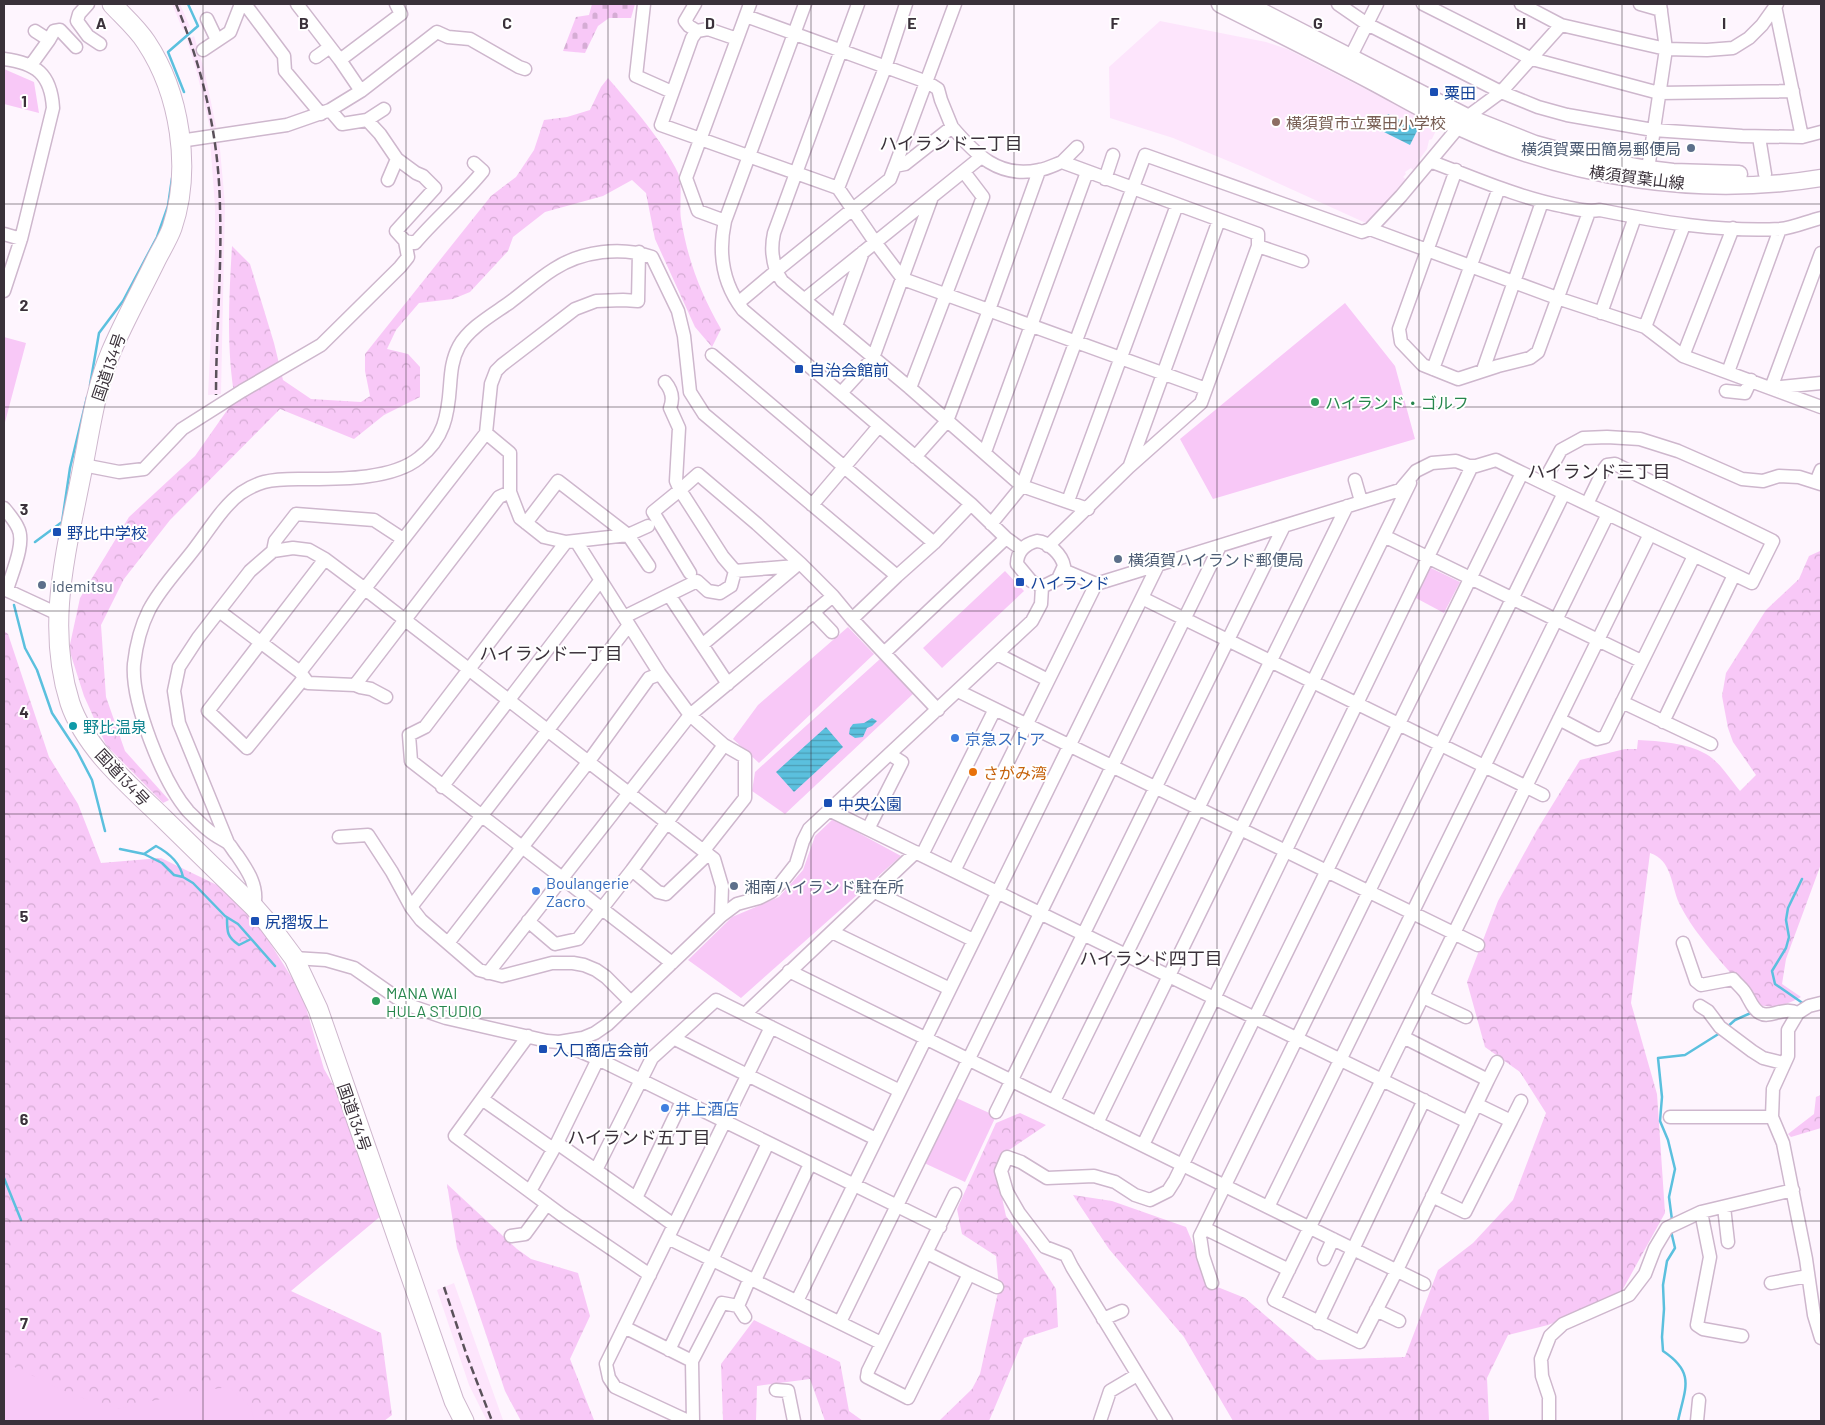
<svg xmlns="http://www.w3.org/2000/svg" width="1825" height="1425" viewBox="0 0 1825 1425" font-family="Barlow,'Noto Sans JP',sans-serif">
<defs>
<pattern id="forest-crowns" width="20" height="18" patternUnits="userSpaceOnUse" patternTransform="scale(1.25)"><rect width="20" height="18" fill="#f8c8f7"/><path d="M2 6a3 3 0 1 1 6 0M12 15a3 3 0 1 1 6 0" fill="none" stroke="#d5acd4"/></pattern>
<pattern id="cemetery-stones" width="16" height="16" patternUnits="userSpaceOnUse" patternTransform="scale(1.25)"><rect width="16" height="16" fill="#f8c8f7"/><path d="M2 7V4a2 2 0 0 1 4 0v3zM10 15v-3a2 2 0 0 1 4 0v3z" fill="#d5acd4"/></pattern>
<pattern id="water-rules" width="6" height="5" patternUnits="userSpaceOnUse" patternTransform="scale(1.25)"><rect width="6" height="5" fill="#5bc0de"/><path d="M0 2.5h6" fill="none" stroke="#4c9db5"/></pattern>
</defs>
<rect width="100%" height="100%" fill="#fef5fe"/>
<!-- built -->
<path fill="#fde5fc" d="M172 4H180L190 27 183 30Z
M1160 21 1266 42 1287 49 1438 126 1432 139 1429 140 1427 149 1419 160 1420 163 1413 170 1411 168 1405 172 1406 174 1403 177 1407 180 1368 224 1245 168 1173 138 1110 118 1109 67Z
M194 36 204 69 217 131 211 132 197 73 187 40Z
M219 138 225 205 221 394 208 395 215 254V207L210 139Z
M454 1283 503 1420V1421H487L469 1385 437 1290Z"/>
<!-- forest -->
<path fill="url(#forest-crowns)" d="M608 78C631 105 664 142 678 173 683 184 679 206 681 219 688 261 700 292 721 329L712 347 695 327 655 239 646 193 632 180 603 196 545 212 513 237 508 251 470 292 453 299 419 303 396 330 387 349 408 354 420 367V397L384 415 354 439 280 409 170 520 124 579 101 625 106 697 125 751 169 800 163 803 106 745 84 696 69 649 80 598 129 517 195 456 235 399C226 349 229 297 232 246L250 264 274 343 283 380 311 399 361 402 370 396 365 371V354L491 196 516 177 534 150 544 120 567 117 590 110 601 87Z
M1820 551 1821 864 1786 959 1782 984 1801 997C1788 1004 1775 1009 1760 1005 1734 976 1696 938 1679 903 1671 885 1672 860 1650 853L1631 1003 1657 1094 1665 1213 1618 1298 1548 1325 1508 1335 1487 1378 1489 1421H1233L1184 1337 1109 1249 1073 1195 1112 1201 1186 1227 1210 1284 1245 1298 1317 1360 1405 1357 1438 1270 1473 1243 1513 1200 1546 1113 1520 1072 1485 1047 1467 982 1498 901 1537 830 1580 760 1625 749H1637L1638 740C1659 741 1687 743 1706 754 1720 762 1730 779 1740 791L1756 775 1733 742 1728 728 1722 696 1726 673 1766 610 1799 579 1809 556Z
M4 631 8 634 49 757 78 804 101 863 161 858 219 886 252 914 302 994 324 1069 346 1107 382 1215 291 1291 381 1333 392 1415 384 1421H4Z
M1821 1095V1128L1791 1137 1788 1134 1814 1114 1816 1097Z
M1020 1113 1046 1125 1003 1154 995 1166 1006 1216 1026 1243 1056 1289 1058 1327 1024 1338 989 1421H939L972 1389 980 1374 999 1288 996 1256 962 1234 957 1209 996 1123Z
M447 1184 517 1249 531 1259 578 1273 590 1316 570 1359 594 1420 609 1421H521L505 1391 457 1248Z
M754 1320 840 1362 849 1411 863 1421H825L810 1379 757 1386 756 1421H723L721 1364Z"/>
<!-- cemetery -->
<path fill="url(#cemetery-stones)" d="M592 4H635L631 18H609L598 26 585 53 563 51 576 17 589 15Z"/>
<!-- park -->
<path fill="#f8c8f7" d="M4 69 34 82 39 113 4 104Z
M1345 303 1395 366 1415 439 1213 499 1180 439Z
M4 337 26 343 4 426Z
M1429 567 1460 582 1444 613 1414 597Z
M1005 571 1024 591 942 668 923 648Z
M848 627 874 654 759 763 733 739 758 705Z
M880 659 913 694 785 814 752 791 755 772Z
M833 819 901 856 741 998 688 960 732 917 779 897 803 870 815 836Z
M954 1097 996 1116 965 1182 922 1162Z
M4 1362 73 1395 119 1409 186 1393 229 1387 251 1407 254 1421H4Z"/>
<!-- water -->
<path fill="url(#water-rules)" d="M1388 114 1418 129 1410 145 1380 130Z
M872 718 877 721 872 726 867 728 863 737 855 738 849 734 850 728 853 724 864 723Z
M826 727 843 747 794 792 776 772Z"/>
<g fill="none" stroke-linecap="round" stroke-linejoin="round">
<!-- stream -->
<path stroke="#5bc0de" stroke-width="2.5" d="M184 92 168 52 198 26 188 4
M90 385 99 333 123 301 157 237 168 206 172 178
M35 542 62 522 70 468 87 397
M14 605 25 648 37 670 52 713 77 751 92 780 105 831
M120 849 144 854 156 846C169 853 180 862 183 877L193 883 225 916 238 924 275 966
M144 854 162 863 174 875 183 877
M1802 879 1788 908 1786 920 1789 937 1786 948 1772 971 1775 984 1804 1004
M227 918C227 932 227 937 239 945L251 939
M1726 1028 1735 1020 1753 1012
M4 1178 21 1220
M1672 1220 1669 1197 1675 1169 1668 1140 1660 1121 1662 1097 1658 1058 1685 1055 1720 1033
M1671 1231 1675 1248 1667 1261 1663 1285 1664 1309 1662 1337 1663 1351C1696 1373 1685 1388 1678 1421"/>
<!-- minor casing -->
<g stroke="#ceb7cd" stroke-width="15">
<path id="minor" d="M88 4 79 14 77 21 88 36 100 44
M245 4 284 56 285 71 321 114
M297 4 340 60 361 91
M644 4 636 76 672 92
M695 4 685 21 689 26 697 31
M805 4 725 221C718 253 723 284 743 310L971 504 1006 538 1021 549
M858 4 774 233C771 247 772 257 776 271L890 179 895 166 905 164 952 127C975 154 999 179 1039 170 1047 169 1054 165 1062 162L1258 234V246L1302 261
M1338 4 1367 24 1501 92 1538 107 1567 115 1653 130 1742 136 1802 137 1821 132
M1423 4 1532 59 1659 93 1793 91
M1521 4 1561 25
M1640 4 1661 10
M1775 6 1802 137
M746 16 927 82 938 89 941 100 952 127
M207 19 217 40
M737 39 708 29 697 31 692 38 661 125 838 188 875 242 903 279 1206 389
M49 40 54 31 60 30 76 47
M203 50 230 32 241 4
M1351 56 1377 4
M316 57 330 47
M4 59C36 63 51 74 53 108L21 239 4 291
M340 60 401 14 396 4
M31 65 49 40 35 31
M330 110 342 124 367 120 384 109
M1759 137 1765 174
M180 141 287 125 330 110 361 91 437 32 448 37 470 39 519 67 525 69
M1062 162 1077 147
M1432 162C1475 178 1517 197 1562 206 1575 209 1587 212 1600 210 1659 222 1720 232 1780 229 1793 228 1808 221 1821 218
M895 166 955 4
M1648 169 1666 49 1707 50 1733 48 1749 38 1762 25 1777 4
M1456 170 1399 329 1401 342 1423 365 1458 379 1498 366 1530 358 1538 352 1589 212
M1105 179 1113 155
M388 180 397 159
M838 188 885 68 906 4
M725 221 698 211 686 178 750 4
M1370 229 1557 298 1645 327 1683 356 1821 407
M4 234 21 239
M405 241 415 243C436 218 462 197 483 171L474 163
M1821 253 1771 388 1821 383
M805 299 980 158
M738 303 776 271 782 281 910 388 1022 486 1088 509
M1601 313 1635 217
M836 326 863 252
M1645 327 1684 225
M712 355 934 543
M1683 356 1733 228
M1433 369 1499 188
M1483 370 1542 202
M1728 372 1780 229
M665 382C671 389 674 398 670 408L679 428 676 481 680 490 653 512 690 573
M910 388 983 197 964 172
M1726 391 1745 393 1751 380
M841 393 873 358 932 197
M486 433 510 453V492L520 518 544 537 566 542 628 535 649 566
M985 452 1087 172
M915 457 947 421 989 310 1039 171
M83 465 119 472 144 469 182 429 242 391 321 345 400 267 408 257 405 241 396 231 435 188 423 176 416 173 397 159 380 134 367 120
M1130 465 1219 220
M1355 480 1361 501
M1816 482 1821 470
M1543 483 1561 450 1583 438 1607 437 1640 439 1678 451 1742 479 1763 481 1779 476 1799 477 1821 484
M1068 501 1177 205
M812 505 879 426
M4 508C9 514 15 521 18 528 26 543 11 575 7 590
M526 523 558 481 628 535 648 526
M991 524 1022 486 1145 155 1362 232 1370 229 1401 196 1467 117 1501 92 1561 25 1666 49 1660 4
M1384 536 1641 661
M576 541 660 674 690 715 724 745 745 757V798L704 850
M1037 541C1049 542 1062 555 1064 566L1058 579 1042 587 1031 581 1017 564C1017 551 1025 544 1037 541Z
M566 542 425 727 409 735 411 761 672 963
M1048 546 1129 467 1201 403 1258 246
M273 551 275 541 296 514 374 520 403 539
M1063 570 1096 584 1400 490 1416 471 1432 463 1456 461 1469 466H1476L1496 460C1532 478 1570 496 1608 514L1752 583 1773 541 1615 464 1607 465 1604 469 1587 504
M735 571 723 557 680 490 698 474 757 524 801 564 833 596 852 619 938 710
M4 589 58 614
M669 595 728 684
M1142 598 1543 795
M219 611 300 672 308 683 355 685 499 497 510 492
M813 612 832 632
M624 617 697 581 708 591 720 593 731 586 735 571 796 566
M852 619 897 576
M702 645 796 566
M884 653 1006 538
M997 654 1048 680
M300 672 486 433 491 384 496 371 502 365 575 309 596 301 623 300 638 301 639 252
M304 678 247 748 208 711 325 559
M355 685 360 687 371 689 386 697
M958 691 1478 945
M1622 702 1711 744
M1559 719 1597 739 1605 737 1694 556
M1663 722 1734 575
M442 787 600 581
M829 810 1468 1122
M868 829 902 762 894 757
M339 837 368 835 392 872 411 907 421 920 479 970 502 976 552 963H573L584 965 596 970 606 977 631 1002
M228 843 179 723 174 691 179 667 198 638 250 571 273 551 293 548 309 550 325 559 365 589 714 859 722 886 721 916
M922 855 995 709
M632 870 658 892 666 894 708 854
M954 871 1096 584
M875 892 973 940
M254 907C259 887 248 871 237 855 234 852 231 846 228 843 224 840 219 838 215 835 205 829 196 819 188 811 163 782 131 702 134 664 136 646 141 626 149 610 161 587 180 568 195 548 209 530 223 506 241 493 247 489 257 484 264 482 279 478 295 479 310 479 343 479 393 479 419 458 444 439 448 415 450 386 451 372 452 359 459 346 469 328 492 315 509 303 524 292 538 279 554 269 582 251 621 246 652 257L678 311 684 336 690 392 704 414 897 576 934 543 971 504
M411 907 629 625
M528 921 555 944 578 939 632 870 724 745
M832 932 950 989
M448 943 589 761 649 678 660 674
M1683 943 1696 981 1701 985 1733 979C1736 983 1741 987 1744 991 1749 997 1752 1009 1760 1013 1770 1019 1782 1006 1798 1013
M294 958 326 960 354 968 397 998 414 1007 446 1018 547 1041 559 1042 583 1038 595 1033 608 1024 721 916 737 904 759 898 771 892 781 883 796 864 803 841 809 829 1032 621 1041 604 1042 587
M789 971 1424 1284
M488 973 690 715 833 596
M1423 997 1466 1017
M1821 1003 1809 1006 1798 1013 1788 1030V1056L1773 1089 1772 1117 1783 1143 1806 1259 1814 1315 1821 1338
M1700 1006 1708 1011 1720 1027 1752 1051 1763 1058 1783 1063
M745 1014 916 852
M528 1036 455 1136 563 1216 650 1275
M1403 1037 1488 1080 1397 1270 1360 1342 1274 1300 1403 1037 1650 534
M675 1039 876 1139
M561 1043 598 1059 940 1227
M1488 1080 1497 1062
M482 1099 553 1149
M1054 1101 1347 506
M996 1112 1284 526
M1670 1117H1772
M1511 1121 1521 1101
M1097 1123 1410 483
M557 1143 674 1225
M1143 1145 1472 466
M596 1170 652 1058 716 1000 900 1091
M530 1191 557 1143 598 1059
M1432 1196 1465 1212 1511 1121 1478 1105
M636 1198 682 1101
M1268 1207 1608 514
M1724 1207 1728 1242
M1701 1212 1710 1257 1697 1325 1703 1329 1742 1336
M1204 1228 1200 1236 1203 1256 1212 1283
M511 1236 525 1234 547 1204
M668 1238 881 1343
M927 1253 969 1274 908 1398 867 1377 868 1371 955 1194
M1324 1259 1333 1239
M1289 1270 1204 1228 1564 493
M969 1274 997 1287
M755 1280 810 1164
M1771 1283 1808 1276
M797 1301 1158 565
M1376 1310 1399 1321
M745 1317 738 1306 750 1278
M1103 1319 1122 1311
M840 1322 1220 546
M1318 1323 1424 1100
M624 1327 692 1361 693 1421
M669 1350 768 1143
M692 1361 722 1303 738 1306
M776 1390 788 1391 794 1421
M688 1421 615 1387 609 1378 606 1364 771 1027
M1100 1421 1110 1391 1137 1375
M1166 1421 1072 1267 1066 1255 1045 1247 1019 1213 1007 1192 1001 1171 1007 1157 1021 1162 1047 1178 1094 1176 1115 1182 1135 1195 1150 1200 1168 1191 1175 1180 1522 473
M1549 1421V1397L1542 1376 1541 1359 1550 1336 1563 1324 1629 1295 1645 1274 1655 1248 1667 1228 1701 1212 1793 1190
M1697 1421 1699 1400"/>
</g>
<!-- major casing -->
<g stroke="#ceb7cd" stroke-width="19">
<path id="major" d="M1220 4C1272 30 1324 56 1375 83 1403 98 1430 114 1459 127 1571 178 1699 198 1821 178
M1247 4 1467 117 1535 144 1587 158 1648 169 1673 172 1739 174"/>
</g>
<!-- highway casing -->
<g stroke="#ceb7cd" stroke-width="21">
<path id="highway" d="M112 4C123 16 137 28 146 42 180 93 192 169 172 228 168 239 161 250 156 260 141 291 124 321 111 352 95 390 90 431 82 471 67 549 45 624 70 703 85 748 129 785 162 817 193 847 223 877 254 907L268 923 294 958 318 1009 454 1401 464 1421"/>
</g>
<!-- minor -->
<use href="#minor" stroke="#fff" stroke-width="12"/>
<!-- major -->
<use href="#major" stroke="#fff" stroke-width="16"/>
<!-- highway -->
<use href="#highway" stroke="#fff" stroke-width="19"/>
<!-- rail -->
<path stroke="#5a515a" stroke-width="2.5" stroke-dasharray="8 4" stroke-linecap="butt" d="M176 4C203 69 219 137 220 208 222 270 216 332 216 395
M444 1287 467 1356 492 1421"/>
</g>
<!-- grid -->
<path fill="none" stroke="#3a313a" stroke-width="1" stroke-opacity="0.55" d="M203 4V1421M406 4V1421M608 4V1421M811 4V1421M1014 4V1421M1217 4V1421M1419 4V1421M1622 4V1421M4 204H1821M4 407H1821M4 611H1821M4 814H1821M4 1018H1821M4 1221H1821"/>
<!-- markers -->
<g fill="#1a4fb4" stroke="#fff" stroke-width="2">
<rect x="1429" y="87" width="10" height="10" rx="2.5"/>
<rect x="794" y="364" width="10" height="10" rx="2.5"/>
<rect x="52" y="527" width="10" height="10" rx="2.5"/>
<rect x="1015" y="577" width="10" height="10" rx="2.5"/>
<rect x="823" y="798" width="10" height="10" rx="2.5"/>
<rect x="250" y="916" width="10" height="10" rx="2.5"/>
<rect x="538" y="1044" width="10" height="10" rx="2.5"/>
</g>
<circle fill="#8d6e63" stroke="#fff" stroke-width="2" cx="1276" cy="122" r="5"/>
<g fill="#5c6f8a" stroke="#fff" stroke-width="2">
<circle cx="1691" cy="148" r="5"/>
<circle cx="1118" cy="559" r="5"/>
<circle cx="42" cy="585" r="5"/>
<circle cx="734" cy="886" r="5"/>
</g>
<g fill="#2e9e5b" stroke="#fff" stroke-width="2">
<circle cx="1315" cy="402" r="5"/>
<circle cx="376" cy="1001" r="5"/>
</g>
<circle fill="#0f9aa8" stroke="#fff" stroke-width="2" cx="73" cy="726" r="5"/>
<g fill="#3f7fe0" stroke="#fff" stroke-width="2">
<circle cx="955" cy="738" r="5"/>
<circle cx="536" cy="891" r="5"/>
<circle cx="665" cy="1108" r="5"/>
</g>
<circle fill="#e8710a" stroke="#fff" stroke-width="2" cx="973" cy="772" r="5"/>
<g text-anchor="middle" dominant-baseline="central" stroke-width="4" stroke-linejoin="round" paint-order="stroke">
<!-- transit labels -->
<g font-size="16" fill="#164399" stroke="#fff" text-anchor="start">
<text x="1444" y="92">粟田</text>
<text x="809" y="369">自治会館前</text>
<text x="67" y="532">野比中学校</text>
<text x="1030" y="582">ハイランド</text>
<text x="838" y="803">中央公園</text>
<text x="265" y="921">尻摺坂上</text>
<text x="553" y="1049">入口商店会前</text>
</g>
<!-- education labels -->
<g font-size="16" fill="#785e54" stroke="#fff" text-anchor="start">
<text x="1286" y="122">横須賀市立粟田小学校</text>
</g>
<!-- service labels -->
<g font-size="16" fill="#4e5e75" stroke="#fff" text-anchor="start">
<text x="1681" y="148" text-anchor="end">横須賀粟田簡易郵便局</text>
<text x="1128" y="559">横須賀ハイランド郵便局</text>
<text x="52" y="585">idemitsu</text>
<text x="744" y="886">湘南ハイランド駐在所</text>
</g>
<!-- street labels -->
<g font-size="16" fill="#3a313a" stroke="#fff">
<text transform="translate(1637 177) rotate(7)">横須賀葉山線</text>
<text transform="translate(108 367) rotate(-71)">国道134号</text>
<text transform="translate(123 777) rotate(47)">国道134号</text>
<text transform="translate(355 1117) rotate(71)">国道134号</text>
</g>
<!-- leisure labels -->
<g font-size="16" fill="#27864d" stroke="#fff" text-anchor="start">
<text x="1325" y="402">ハイランド・ゴルフ</text>
<text x="386" y="992">MANA WAI<tspan x="386" dy="18">HULA STUDIO</tspan></text>
</g>
<!-- culture labels -->
<g font-size="16" fill="#0d838f" stroke="#fff" text-anchor="start">
<text x="83" y="726">野比温泉</text>
</g>
<!-- shop labels -->
<g font-size="16" fill="#366cbe" stroke="#fff" text-anchor="start">
<text x="965" y="738">京急ストア</text>
<text x="546" y="882">Boulangerie<tspan x="546" dy="18">Zacro</tspan></text>
<text x="675" y="1108">井上酒店</text>
</g>
<!-- food labels -->
<g font-size="16" fill="#c56008" stroke="#fff" text-anchor="start">
<text x="983" y="772">さがみ湾</text>
</g>
<!-- neighbourhood labels -->
<g font-size="18" fill="#3a313a" stroke="#fff">
<text x="951" y="143">ハイランド二丁目</text>
<text x="1599" y="471">ハイランド三丁目</text>
<text x="551" y="653">ハイランド一丁目</text>
<text x="1151" y="958">ハイランド四丁目</text>
<text x="639" y="1137">ハイランド五丁目</text>
</g>
</g>
<g font-size="16" text-anchor="middle" font-weight="bold" fill="#3a313a" stroke="#fff" stroke-width="4" stroke-linejoin="round" paint-order="stroke">
<text x="101" y="29">A</text>
<text x="304" y="29">B</text>
<text x="507" y="29">C</text>
<text x="710" y="29">D</text>
<text x="912" y="29">E</text>
<text x="1115" y="29">F</text>
<text x="1318" y="29">G</text>
<text x="1521" y="29">H</text>
<text x="1724" y="29">I</text>
<text x="24" y="107">1</text>
<text x="24" y="311">2</text>
<text x="24" y="515">3</text>
<text x="24" y="718">4</text>
<text x="24" y="922">5</text>
<text x="24" y="1125">6</text>
<text x="24" y="1329">7</text>
</g>
<!-- border -->
<rect width="1825" height="1425" fill="none" stroke="#3a313a" stroke-width="10"/>
</svg>
